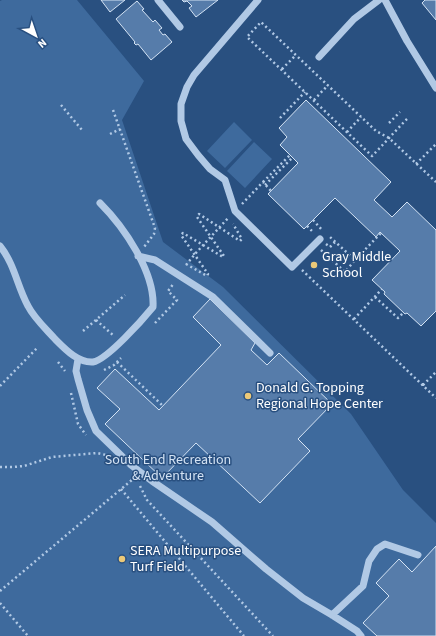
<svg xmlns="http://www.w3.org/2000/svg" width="436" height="636" viewBox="0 0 436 636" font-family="'Source Sans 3',sans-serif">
<rect width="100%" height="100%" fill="#295080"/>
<!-- green -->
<path fill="#3e6a9d" d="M2 0H77L144 81 122 120 163 242 223 287 351 414 403 490 436 523V636H0V1Z
M234 122 252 140 225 168 207 151Z
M254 142 272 159 245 188 227 171Z"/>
<!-- building -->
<path fill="#567caa" stroke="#d4e3f4" d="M101 0H125L110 12Z
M182 0H218L196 17 189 8 192 6 187 1 184 2Z
M425 0H436V20L422 3Z
M137 1 144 9 142 10 153 22 155 20 162 28 159 30 163 35 165 34 172 42 151 60 138 44 136 45 134 43 135 42 116 19Z
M306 100 391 182 374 200 392 217 407 202 436 230V311L421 326 407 313 405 314 384 294 385 292 372 280 400 251 380 232 376 237 335 198 304 229 268 194 298 163 280 145 287 137 279 128Z
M210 299 255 343 251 350 267 365 279 353 332 404 298 439 310 451 260 503 196 443 162 478 105 424 120 409 97 388 115 369 159 410 221 345 193 317Z
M436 546V636H377L363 623 389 596 376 583 399 559 412 572Z"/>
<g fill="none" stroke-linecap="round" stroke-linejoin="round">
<!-- path -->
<path stroke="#b1c9e5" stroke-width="2.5" stroke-dasharray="2 3" stroke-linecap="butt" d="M282 69 296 55
M314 100 328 85
M61 105 82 130
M113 110 155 228 154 234 144 247
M280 118 305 92
M407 119C395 131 384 144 372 156L247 37 261 22 376 131 389 138 436 182
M389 123 400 112
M347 132 361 117
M110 134 120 129
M416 164 436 144
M263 182 290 155
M265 185 293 157
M242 204 263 182 271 191
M313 220 322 230
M307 226 314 233
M326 244 330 247 335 242
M321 250 345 272 355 260 330 237
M355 260 381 233
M186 264 207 276 208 274 181 235 183 233 223 257 224 256 197 217 199 214 240 241 242 239 233 224
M186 265 195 254 229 217
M302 270 436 398
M375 297 398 318 403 313
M354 319 382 289
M96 320 114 336
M155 323 177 300 168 291 174 283
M83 331 125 295
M58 362 65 371
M117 362 163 406
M104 370 114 365 121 358
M423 385 436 372
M0 386 38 347
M71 393 78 424 86 435
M0 467H13L24 466 52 457 97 453 106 455
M140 486 147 500 273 636
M121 489 244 636
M0 591 133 479
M0 603 28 636"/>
<!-- minor -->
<path stroke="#b1c9e5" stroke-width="7" d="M158 0 180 27
M258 0 194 75 187 87 181 104V121L186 139 198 155 210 169 225 180 235 211 292 267 320 239
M385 0 407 41 436 88
M319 57 354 19 379 0
M0 246C15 265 17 286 28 306 34 318 46 329 55 339 65 349 78 363 93 362 107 360 144 318 153 307 155 272 124 227 100 203
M138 256 155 260 213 297 270 353
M78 359 76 371 78 379 87 410 96 431 131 465 152 481 212 522 266 569 303 598 332 615 357 631 361 636
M332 615 363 586 369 561 377 549 385 544 418 555"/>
</g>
<!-- markers -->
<g fill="#ecc978" stroke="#295080" stroke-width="1.5">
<circle cx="314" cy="265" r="4"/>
<circle cx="248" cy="396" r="4"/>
<circle cx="122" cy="559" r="4"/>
</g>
<g text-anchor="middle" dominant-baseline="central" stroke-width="3" stroke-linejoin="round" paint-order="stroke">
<!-- poi labels -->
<g font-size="14" fill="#fff" stroke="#295080" text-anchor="start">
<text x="322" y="257">Gray Middle<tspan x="322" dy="16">School</tspan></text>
<text x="256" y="388">Donald G. Topping<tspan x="256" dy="16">Regional Hope Center</tspan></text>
<text x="130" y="551">SERA Multipurpose<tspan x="130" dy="16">Turf Field</tspan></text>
</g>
<!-- park labels -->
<g font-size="14" fill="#d4e3f4" stroke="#295080">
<text x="168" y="460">South End Recreation<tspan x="168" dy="16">&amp; Adventure</tspan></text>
</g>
</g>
<!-- north arrow -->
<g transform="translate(36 36) rotate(140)" stroke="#295080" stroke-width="3" paint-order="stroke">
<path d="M0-3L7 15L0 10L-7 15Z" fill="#ffffff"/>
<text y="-6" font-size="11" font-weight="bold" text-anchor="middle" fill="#ffffff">N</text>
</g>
</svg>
